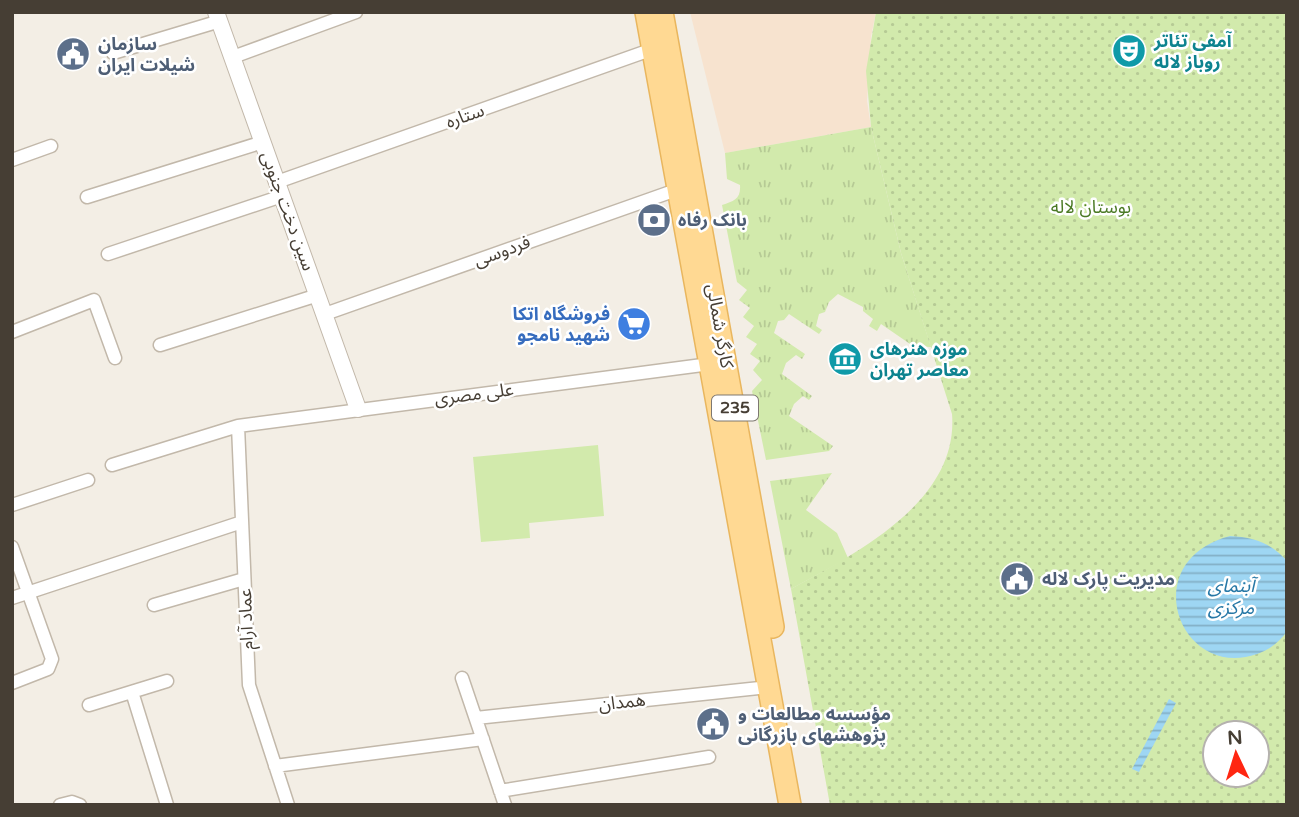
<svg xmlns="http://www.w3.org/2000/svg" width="1299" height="817" viewBox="0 0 1299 817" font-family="'Varela Round','Noto Sans Arabic',sans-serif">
<defs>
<pattern id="grass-tufts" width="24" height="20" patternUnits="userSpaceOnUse" patternTransform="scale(1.75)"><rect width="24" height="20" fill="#d2eaac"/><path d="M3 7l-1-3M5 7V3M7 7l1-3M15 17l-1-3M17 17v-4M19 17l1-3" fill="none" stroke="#b6ca95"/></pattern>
<pattern id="park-dots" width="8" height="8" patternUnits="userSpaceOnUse" patternTransform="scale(1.75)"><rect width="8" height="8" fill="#d2eaac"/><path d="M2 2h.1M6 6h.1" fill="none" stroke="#b6ca95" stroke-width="1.8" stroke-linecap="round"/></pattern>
<pattern id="water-rules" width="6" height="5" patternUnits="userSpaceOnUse" patternTransform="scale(1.75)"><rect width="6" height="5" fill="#9ed6f3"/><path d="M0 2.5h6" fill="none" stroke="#83afc6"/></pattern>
</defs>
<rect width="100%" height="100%" fill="#f3eee5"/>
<!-- commercial -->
<path fill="#f7e3cf" d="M690 12H876L871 37 867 101 871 127 725 153Z"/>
<!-- grass -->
<path fill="url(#grass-tufts)" d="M871 127 901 253 931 347 913 346 881 324 877 331 869 326 873 319 863 311V307L838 294 829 302 825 312 819 314 816 326 822 330 819 334 789 314 784 320 778 321 774 333 805 354 802 359 796 355 786 363 782 374 812 396 809 400 803 396 794 404 789 416 833 446 829 451 766 460 752 391 762 380 753 370 760 361 750 354 757 344 746 337 754 326 743 317 750 308 739 300 747 290 737 282 722 205C734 201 741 199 740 185L727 179 725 153Z
M832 473 806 510 837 533 848 558 791 589 770 481Z"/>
<!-- park -->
<path fill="url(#park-dots)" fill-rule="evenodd" d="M876 12H1287V805H830L791 589C856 553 959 502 952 414L901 253 871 127 866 71ZM1215 733H1257V775H1215Z"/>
<!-- pitch -->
<path fill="#d2eaac" d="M598 445 604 516 529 523 530 538 481 542 473 457Z"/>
<!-- water -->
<path fill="url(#water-rules)" d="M1230 536C1254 537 1271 543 1287 561V631C1280 642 1269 650 1257 654 1179 681 1135 561 1230 536Z
M1169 699 1176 703 1139 772 1132 769Z"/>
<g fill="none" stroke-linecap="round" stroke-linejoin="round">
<!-- minor casing -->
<g stroke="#c2b8aa" stroke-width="15">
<path id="minor" d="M113 53 220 21
M233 57 356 12
M12 160 51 146
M277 182 653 49
M87 197 263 142
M108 254 282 196
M325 314 679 189
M12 332 94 300 115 358
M160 345 318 295
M238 426 249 685 288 805
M112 465 238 426 710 364
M12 505 88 480
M12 547 52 659 48 669 12 683
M12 598 242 522
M154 605 244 579
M462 678 505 805
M132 692 167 805
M89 705 167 681
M476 718 769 687
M275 766 483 739
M500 791 709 757
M60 805 72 802 80 805"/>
</g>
<!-- tertiary casing -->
<g stroke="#c2b8aa" stroke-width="18">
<path id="tertiary" d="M216 12 358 409"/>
</g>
<!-- primary casing -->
<g stroke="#e9b65e" stroke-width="24">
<path id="primary" d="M646 12 790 805
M662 12 773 627"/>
</g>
<!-- minor -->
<use href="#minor" stroke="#fff" stroke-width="12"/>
<!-- tertiary -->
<use href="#tertiary" stroke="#fff" stroke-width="16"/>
<!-- primary -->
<use href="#primary" stroke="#ffd993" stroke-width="21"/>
</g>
<!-- icons -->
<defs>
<g id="theatre-disc" transform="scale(1.75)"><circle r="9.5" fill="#0f9aa8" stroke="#fff"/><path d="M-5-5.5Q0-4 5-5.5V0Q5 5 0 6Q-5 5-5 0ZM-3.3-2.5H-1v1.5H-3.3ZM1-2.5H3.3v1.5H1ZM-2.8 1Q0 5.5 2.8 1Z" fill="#fff"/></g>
<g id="civic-disc" transform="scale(1.75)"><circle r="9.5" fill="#5c6f8a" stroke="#fff"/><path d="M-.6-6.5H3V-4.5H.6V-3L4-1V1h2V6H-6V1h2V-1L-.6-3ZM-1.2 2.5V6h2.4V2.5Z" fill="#fff"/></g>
<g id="bank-disc" transform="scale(1.75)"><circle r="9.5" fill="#5c6f8a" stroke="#fff"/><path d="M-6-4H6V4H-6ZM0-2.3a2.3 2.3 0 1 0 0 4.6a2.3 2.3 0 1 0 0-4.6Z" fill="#fff"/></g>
<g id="supermarket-disc" transform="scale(1.75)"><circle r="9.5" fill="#3f7fe0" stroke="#fff"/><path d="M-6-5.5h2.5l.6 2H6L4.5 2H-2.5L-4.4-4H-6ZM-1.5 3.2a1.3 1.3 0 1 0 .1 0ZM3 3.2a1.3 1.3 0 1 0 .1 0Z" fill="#fff"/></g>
<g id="museum-disc" transform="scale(1.75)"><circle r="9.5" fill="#0f9aa8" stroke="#fff"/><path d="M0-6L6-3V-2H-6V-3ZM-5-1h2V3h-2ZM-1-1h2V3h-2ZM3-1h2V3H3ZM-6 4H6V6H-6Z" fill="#fff"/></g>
</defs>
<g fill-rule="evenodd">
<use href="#theatre-disc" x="1129" y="51"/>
<use href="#civic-disc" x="73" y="54"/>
<use href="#bank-disc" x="654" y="220"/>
<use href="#supermarket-disc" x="634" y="324"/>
<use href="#museum-disc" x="845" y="359"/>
<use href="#civic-disc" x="1017" y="579"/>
<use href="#civic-disc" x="713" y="724"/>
</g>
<g text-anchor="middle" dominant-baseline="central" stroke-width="5" stroke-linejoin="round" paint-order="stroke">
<!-- shield labels -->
<rect fill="#fff" stroke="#7e7871" stroke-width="2" x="712" y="395.5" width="46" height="25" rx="5"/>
<g font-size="16" font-weight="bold" fill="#463e34">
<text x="735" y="408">235</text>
</g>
<!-- culture labels -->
<g font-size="18" font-weight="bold" fill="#0d838f" stroke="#fff" text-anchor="start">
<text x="1154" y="41">آمفی تئاتر<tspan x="1154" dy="21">روباز لاله</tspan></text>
<text x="870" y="349">موزه هنرهای<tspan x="870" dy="21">معاصر تهران</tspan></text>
</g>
<!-- service labels -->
<g font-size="18" font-weight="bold" fill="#4e5e75" stroke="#fff" text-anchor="start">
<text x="98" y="44">سازمان<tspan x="98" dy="21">شیلات ایران</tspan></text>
<text x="678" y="220">بانک رفاه</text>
<text x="1042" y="579">مدیریت پارک لاله</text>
<text x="738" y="714">مؤسسه مطالعات و<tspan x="738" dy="21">پژوهشهای بازرگانی</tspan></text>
</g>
<!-- street labels -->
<g font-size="18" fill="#463e34" stroke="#fff">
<text transform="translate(465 116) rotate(-20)">ستاره</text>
<text transform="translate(288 211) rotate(70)">سین دخت جنوبی</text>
<text transform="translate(502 251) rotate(-20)">فردوسی</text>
<text transform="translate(720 326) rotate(80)">کارگر شمالی</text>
<text transform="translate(474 394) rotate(-7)">علی مصری</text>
<text transform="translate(246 619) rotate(-92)">عماد آرام</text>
<text transform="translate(622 702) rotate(-6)">همدان</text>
</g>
<!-- park labels -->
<g font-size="18" fill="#4b7a25" stroke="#fff">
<text x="1091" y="207">بوستان لاله</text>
</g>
<!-- shop labels -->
<g font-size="18" font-weight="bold" fill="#366cbe" stroke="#fff" text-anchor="end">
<text x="610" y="314">فروشگاه اتکا<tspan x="610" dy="21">شهید نامجو</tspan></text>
</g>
<!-- water labels -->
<g font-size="19" font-style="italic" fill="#2778a6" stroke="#fff">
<text x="1231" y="586">آبنمای<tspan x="1231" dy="22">مرکزی</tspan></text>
</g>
</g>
<!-- border -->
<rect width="1299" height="817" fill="none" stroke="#463e34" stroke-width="28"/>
<!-- north arrow -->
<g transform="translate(1236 754) rotate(356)"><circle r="33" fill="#ffffff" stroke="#b5b2ae" stroke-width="2"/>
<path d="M0-5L12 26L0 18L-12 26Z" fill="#ff2611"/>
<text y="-10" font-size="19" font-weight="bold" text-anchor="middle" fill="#463e34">N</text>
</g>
</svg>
